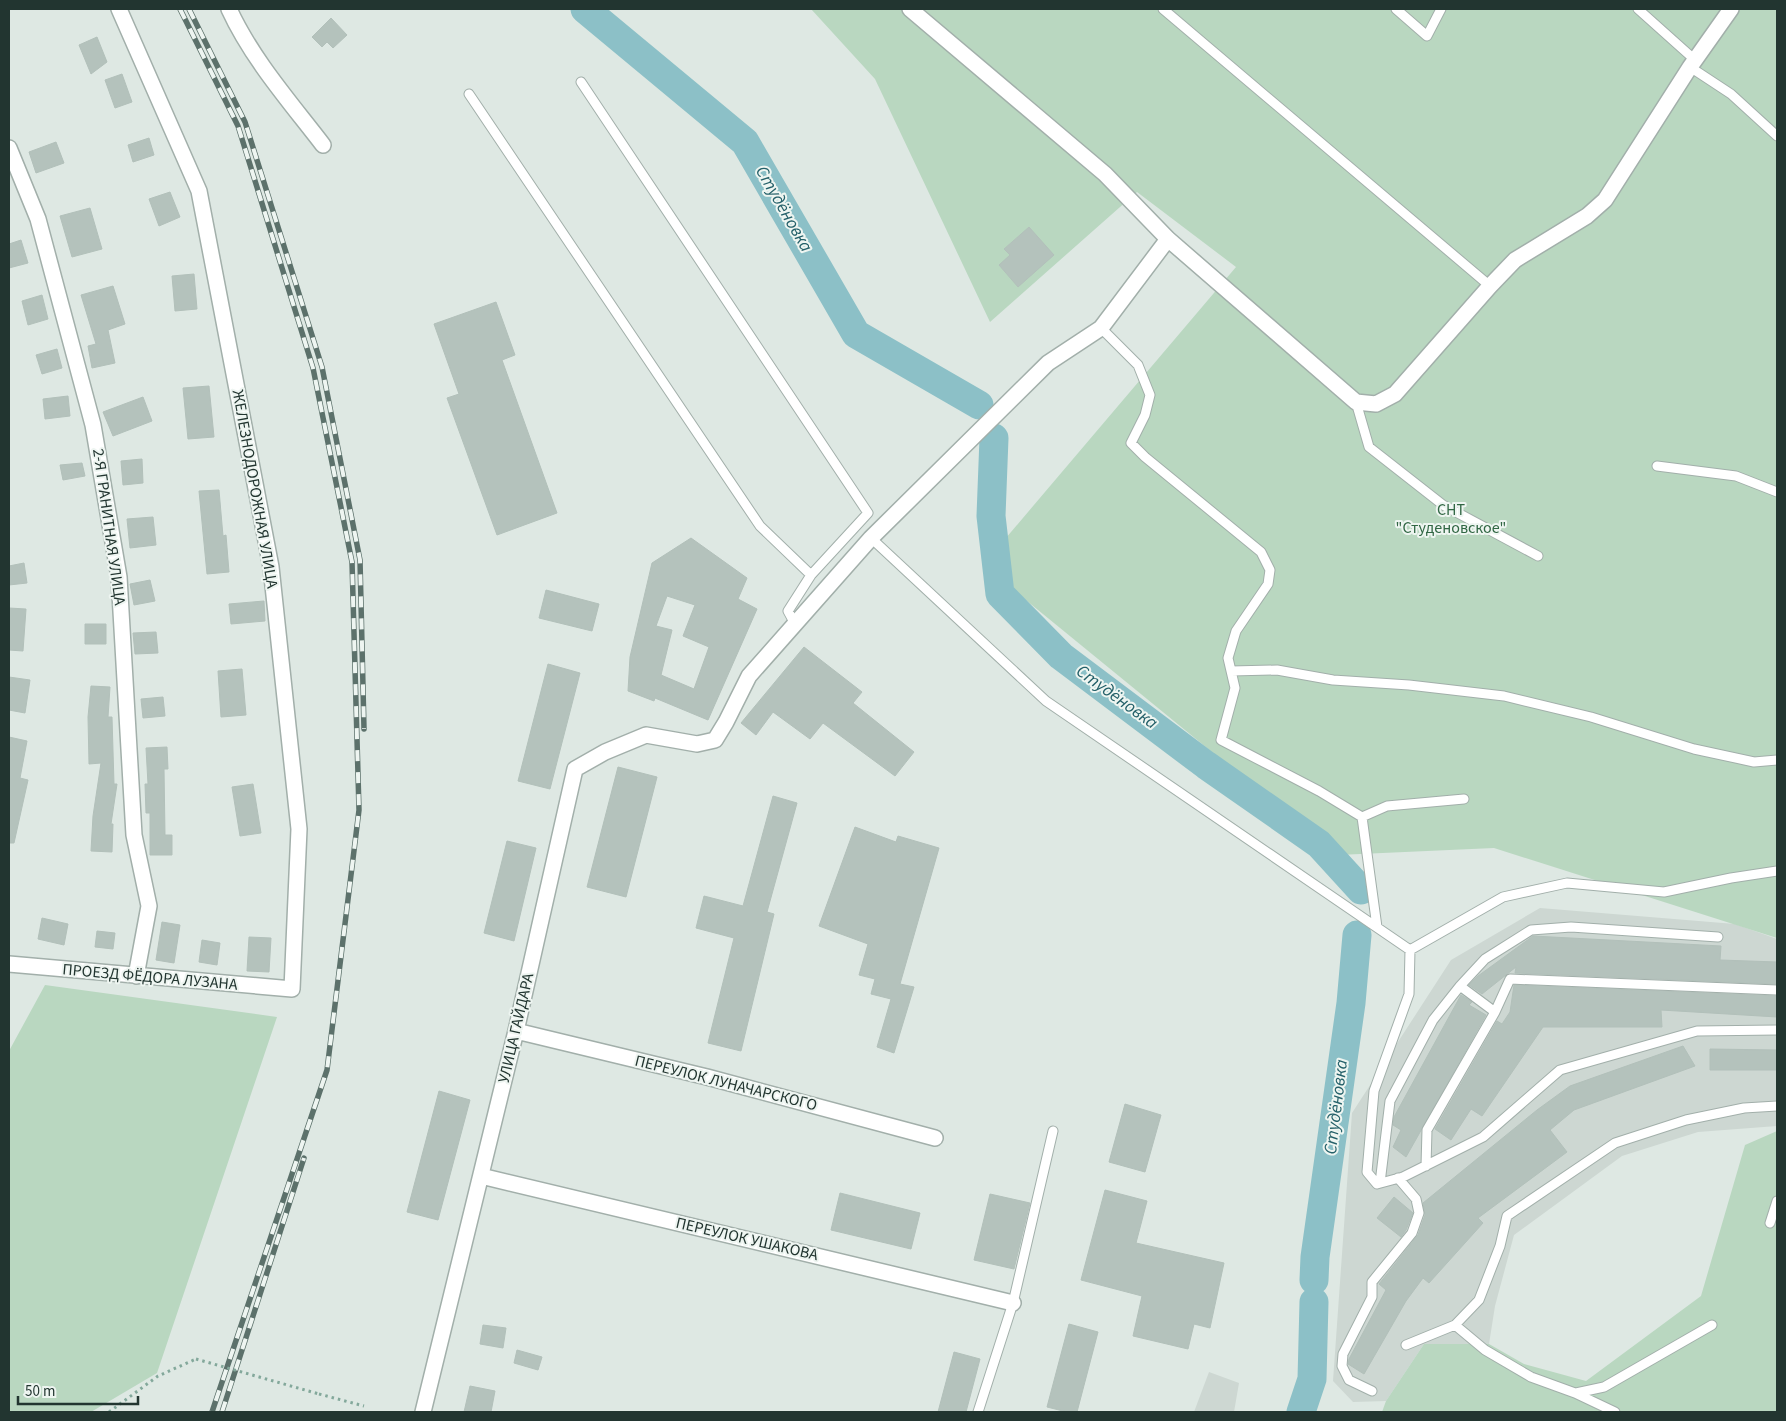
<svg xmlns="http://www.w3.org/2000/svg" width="1786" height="1421" viewBox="0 0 1786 1421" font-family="'Source Sans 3',sans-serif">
<rect width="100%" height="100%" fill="#dee8e3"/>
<!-- built -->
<path fill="#cdd7d2" d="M1540 908 1735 924 1777 939V1126L1698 1132 1622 1156 1514 1235 1495 1306 1489 1344H1424L1386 1401 1353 1402 1333 1381 1352 1113 1451 960Z
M1209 1372 1239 1383 1234 1412H1194Z"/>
<!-- green -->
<path fill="#b9d7c0" d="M811 9H1777V938L1494 848 1338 855 983 565 1236 267 1137 192 990 322 875 79Z
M45 985 277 1017 157 1373 91 1412H9V1051Z
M1777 1131V1412H1382L1386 1401 1424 1344H1489L1524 1364 1586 1381 1701 1296 1745 1145Z"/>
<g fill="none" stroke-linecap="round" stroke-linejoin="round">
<!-- river -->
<path stroke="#8cc0c7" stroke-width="29" d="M585 9 745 142 856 334 979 405
M994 438 991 516 1000 594 1061 656 1206 765 1319 844 1361 890
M1314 1280 1315 1257 1351 1003 1357 935
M1301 1412 1312 1379 1314 1302"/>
</g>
<!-- building -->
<path fill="#b4c2bc" stroke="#b2c0ba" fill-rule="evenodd" d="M331 18 347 35 333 48 327 42 322 47 312 37Z
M97 37 107 62 91 74 79 45Z
M122 74 132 102 115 108 105 80Z
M149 138 154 155 133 162 128 145Z
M56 142 64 163 36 173 29 152Z
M170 192 180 217 159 226 149 199Z
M90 208 102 249 72 257 60 216Z
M1029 227 1054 255 1018 287 999 265 1010 255 1004 249Z
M21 240 28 263 9 268V244Z
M194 274 197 309 175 311 172 276Z
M113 286 125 324 108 330 115 363 92 368 88 346 96 344 81 295Z
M42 295 48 319 28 325 22 301Z
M496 302 515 355 502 360 557 513 497 535 447 398 459 394 434 324Z
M57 349 62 368 42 374 36 355Z
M209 386 214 437 188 439 183 388Z
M68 396 70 416 45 419 43 399Z
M143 397 152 421 113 436 103 412Z
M142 459 143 483 123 485 121 461Z
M82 463 85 476 63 480 60 465Z
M219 490 223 536 226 535 229 572 207 574 199 491Z
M153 517 156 545 130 548 127 519Z
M691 538 747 578 738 599 757 609 708 720 655 698 654 701 628 691 630 657 652 563ZM667 596 695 605 683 636 709 647 694 689 661 675 672 630 656 626Z
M24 563 27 583 9 585V566Z
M150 580 155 601 134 605 130 584Z
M546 590 599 604 592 631 539 618Z
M264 601 265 621 231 624 229 604Z
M9 608 26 609 23 651 9 650Z
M85 624H106V644H85Z
M156 632 158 653 135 654 133 633Z
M804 647 862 692 853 703 914 752 895 776 823 723 810 739 773 712 756 735 741 723Z
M548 664 580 673 550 789 518 781Z
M242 669 246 715 221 717 218 671Z
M9 677 30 680 25 713 9 710Z
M91 686 110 687 108 717H112L114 784H117L111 824H113L112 852 91 851 93 816 101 763 89 764 88 717Z
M163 697 165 716 143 718 141 699Z
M9 737 27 741 20 778 28 780 14 843H9Z
M167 747 168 769H164L165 835H172V855H150V813H146L145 784H148L146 748Z
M618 767 657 777 626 897 587 887Z
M253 784 261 833 240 836 232 787Z
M773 796 797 803 767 912 774 914 741 1051 708 1043 734 938 696 928 704 896 743 906Z
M855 827 896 842 898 836 939 848 900 984 914 987 894 1053 877 1047 891 999 871 994 875 979 859 975 868 944 819 926Z
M507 841 536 848 514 941 484 933Z
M42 918 68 924 64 945 38 939Z
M162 922 180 925 174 963 156 960Z
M97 931 115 933 113 949 95 947Z
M1533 936 1721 946 1720 960 1777 962V984L1515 973 1516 967 1482 994 1469 985 1478 976Z
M249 937 271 938 269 972 247 971Z
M202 940 220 943 217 965 199 962Z
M1514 985 1777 996V1017L1661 1010 1662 1027H1543L1482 1116 1471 1109 1451 1140 1435 1129 1497 1021 1502 1024 1510 1012Z
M1461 995 1472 1002 1469 1005 1486 1015 1406 1157 1393 1147 1401 1130 1393 1125 1394 1117Z
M1683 1046 1695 1066 1574 1110 1550 1130 1567 1152 1478 1218 1483 1223 1429 1283 1423 1278 1406 1301 1364 1374 1348 1364 1349 1359 1386 1290 1379 1284 1418 1235 1425 1215 1423 1203 1537 1110 1570 1086Z
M1710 1049 1777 1050V1070H1710Z
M439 1091 470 1100 438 1220 407 1212Z
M1125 1104 1161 1115 1145 1172 1109 1162Z
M1105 1190 1147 1201 1136 1243 1224 1263 1210 1328 1194 1324 1188 1349 1133 1336 1142 1296 1081 1280Z
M840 1193 920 1213 911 1249 831 1230Z
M990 1194 1030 1203 1014 1269 974 1260Z
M1394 1197 1413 1213 1406 1230 1401 1237 1377 1218Z
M1069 1324 1098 1332 1077 1412H1067L1047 1407Z
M483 1325 506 1328 503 1348 480 1344Z
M517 1350 542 1357 538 1370 514 1363Z
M954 1352 980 1359 966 1412H938Z
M470 1386 495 1391 491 1412H464Z"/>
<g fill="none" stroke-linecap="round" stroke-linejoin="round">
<!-- lane casing -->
<g stroke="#a2afaa" stroke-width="11">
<path id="lane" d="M1163 9 1490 286
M1396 9 1427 36 1441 9
M1638 9 1695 60
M1690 67 1731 94 1777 136
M581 82 868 513 811 575
M469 94 760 526 811 575 788 611 795 624
M1101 328 1138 365 1150 395 1145 415 1131 443 1145 457 1261 552 1270 570 1268 584 1236 631 1228 658 1235 688 1221 740 1319 791 1362 817 1377 927
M1356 402 1369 447 1443 505 1538 556
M1657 466 1736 476 1777 492
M871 538 1046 701 1410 950 1503 897 1567 883 1664 892 1731 878 1777 871
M1231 671 1277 670 1333 680 1409 685 1504 696 1591 717 1694 749 1754 762 1777 760
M1362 817 1387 806 1464 799
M1410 950 1409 994 1374 1091 1367 1172 1377 1184 1403 1177 1483 1137 1560 1070 1697 1031 1777 1030
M1460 986 1495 1012
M1426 1166 1427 1130 1495 1012 1510 979 1777 990
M1380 1183 1390 1101 1433 1020 1460 986 1485 959 1531 930 1571 927 1718 937
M1770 1223 1777 1201
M1455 1325 1485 1350 1531 1377 1575 1393 1615 1412
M1406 1345 1455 1325 1479 1300 1500 1246 1507 1216 1615 1143 1686 1120 1744 1108 1777 1106
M1372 1391 1349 1380 1342 1366 1343 1354 1372 1297V1282L1412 1233 1419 1213 1416 1199 1398 1178
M1576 1393 1604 1387 1712 1325
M978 1412 1013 1303 1053 1131"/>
</g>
<!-- street casing -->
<g stroke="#a2afaa" stroke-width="18">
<path id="street" d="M229 9C252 59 290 102 323 145
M910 9 1105 174 1168 239 1356 402 1376 404 1395 394 1490 286 1515 260 1587 216 1605 200 1690 67 1731 9
M9 148 38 219 93 425 119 577 134 835 149 906 136 976
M9 964 292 989 299 829 271 567 199 191 119 9
M516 1031 707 1077 935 1138
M481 1176 1013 1303
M423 1412 516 1031 575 769 605 752 646 735 697 744 715 740 726 722 749 676 871 538 1048 363 1101 328 1168 239"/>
</g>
<!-- path -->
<path stroke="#83a89b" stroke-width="3" stroke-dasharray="2.5 4" stroke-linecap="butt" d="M319 1394 364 1406
M109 1412 158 1376 196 1359"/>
<!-- lane -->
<use href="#lane" stroke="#fff" stroke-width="9"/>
<!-- street -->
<use href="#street" stroke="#fff" stroke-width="15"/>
<!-- rail casing -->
<g stroke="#5c716b" stroke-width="5.5">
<path id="rail" d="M180 9 238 126 313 368 352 562 359 810 327 1070 212 1412
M189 9 245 122 322 367 360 560 364 729
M222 1412 304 1158"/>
</g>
<!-- rail -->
<use href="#rail" stroke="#eef5f1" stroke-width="4" stroke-dasharray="11" stroke-linecap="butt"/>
<!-- path-bridge -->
<path stroke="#83a89b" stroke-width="3" stroke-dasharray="2.5 4" stroke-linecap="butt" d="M196 1359 319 1394"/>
</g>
<g text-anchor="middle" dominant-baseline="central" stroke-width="4" stroke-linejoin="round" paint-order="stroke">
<!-- street labels -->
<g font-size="16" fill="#223530" stroke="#eef5f1">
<text transform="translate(255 489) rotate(80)">ЖЕЛЕЗНОДОРОЖНАЯ УЛИЦА</text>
<text transform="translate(109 527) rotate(82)">2-Я ГРАНИТНАЯ УЛИЦА</text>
<text transform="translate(150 977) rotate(5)">ПРОЕЗД ФЁДОРА ЛУЗАНА</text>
<text transform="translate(516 1028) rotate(-77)">УЛИЦА ГАЙДАРА</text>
<text transform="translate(726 1083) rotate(14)">ПЕРЕУЛОК ЛУНАЧАРСКОГО</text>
<text transform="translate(747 1239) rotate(13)">ПЕРЕУЛОК УШАКОВА</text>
</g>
<!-- park labels -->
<g font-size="16" fill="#316744" stroke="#eef5f1">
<text x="1451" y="510">СНТ<tspan x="1451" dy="18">"Студеновское"</tspan></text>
</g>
<!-- water labels -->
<g font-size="18" font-style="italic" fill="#246069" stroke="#eef5f1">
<text transform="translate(784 209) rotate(60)">Студёновка</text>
<text transform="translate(1117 697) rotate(36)">Студёновка</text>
<text transform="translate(1336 1107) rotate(-83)">Студёновка</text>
</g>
</g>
<!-- border -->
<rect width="1786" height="1421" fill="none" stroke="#223530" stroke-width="20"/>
<!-- scale -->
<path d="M18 1396v8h120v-8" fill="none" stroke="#223530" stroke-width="2.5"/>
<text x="25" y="1396" font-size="15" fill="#223530" stroke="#eef5f1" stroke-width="4" paint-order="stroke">50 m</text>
</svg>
